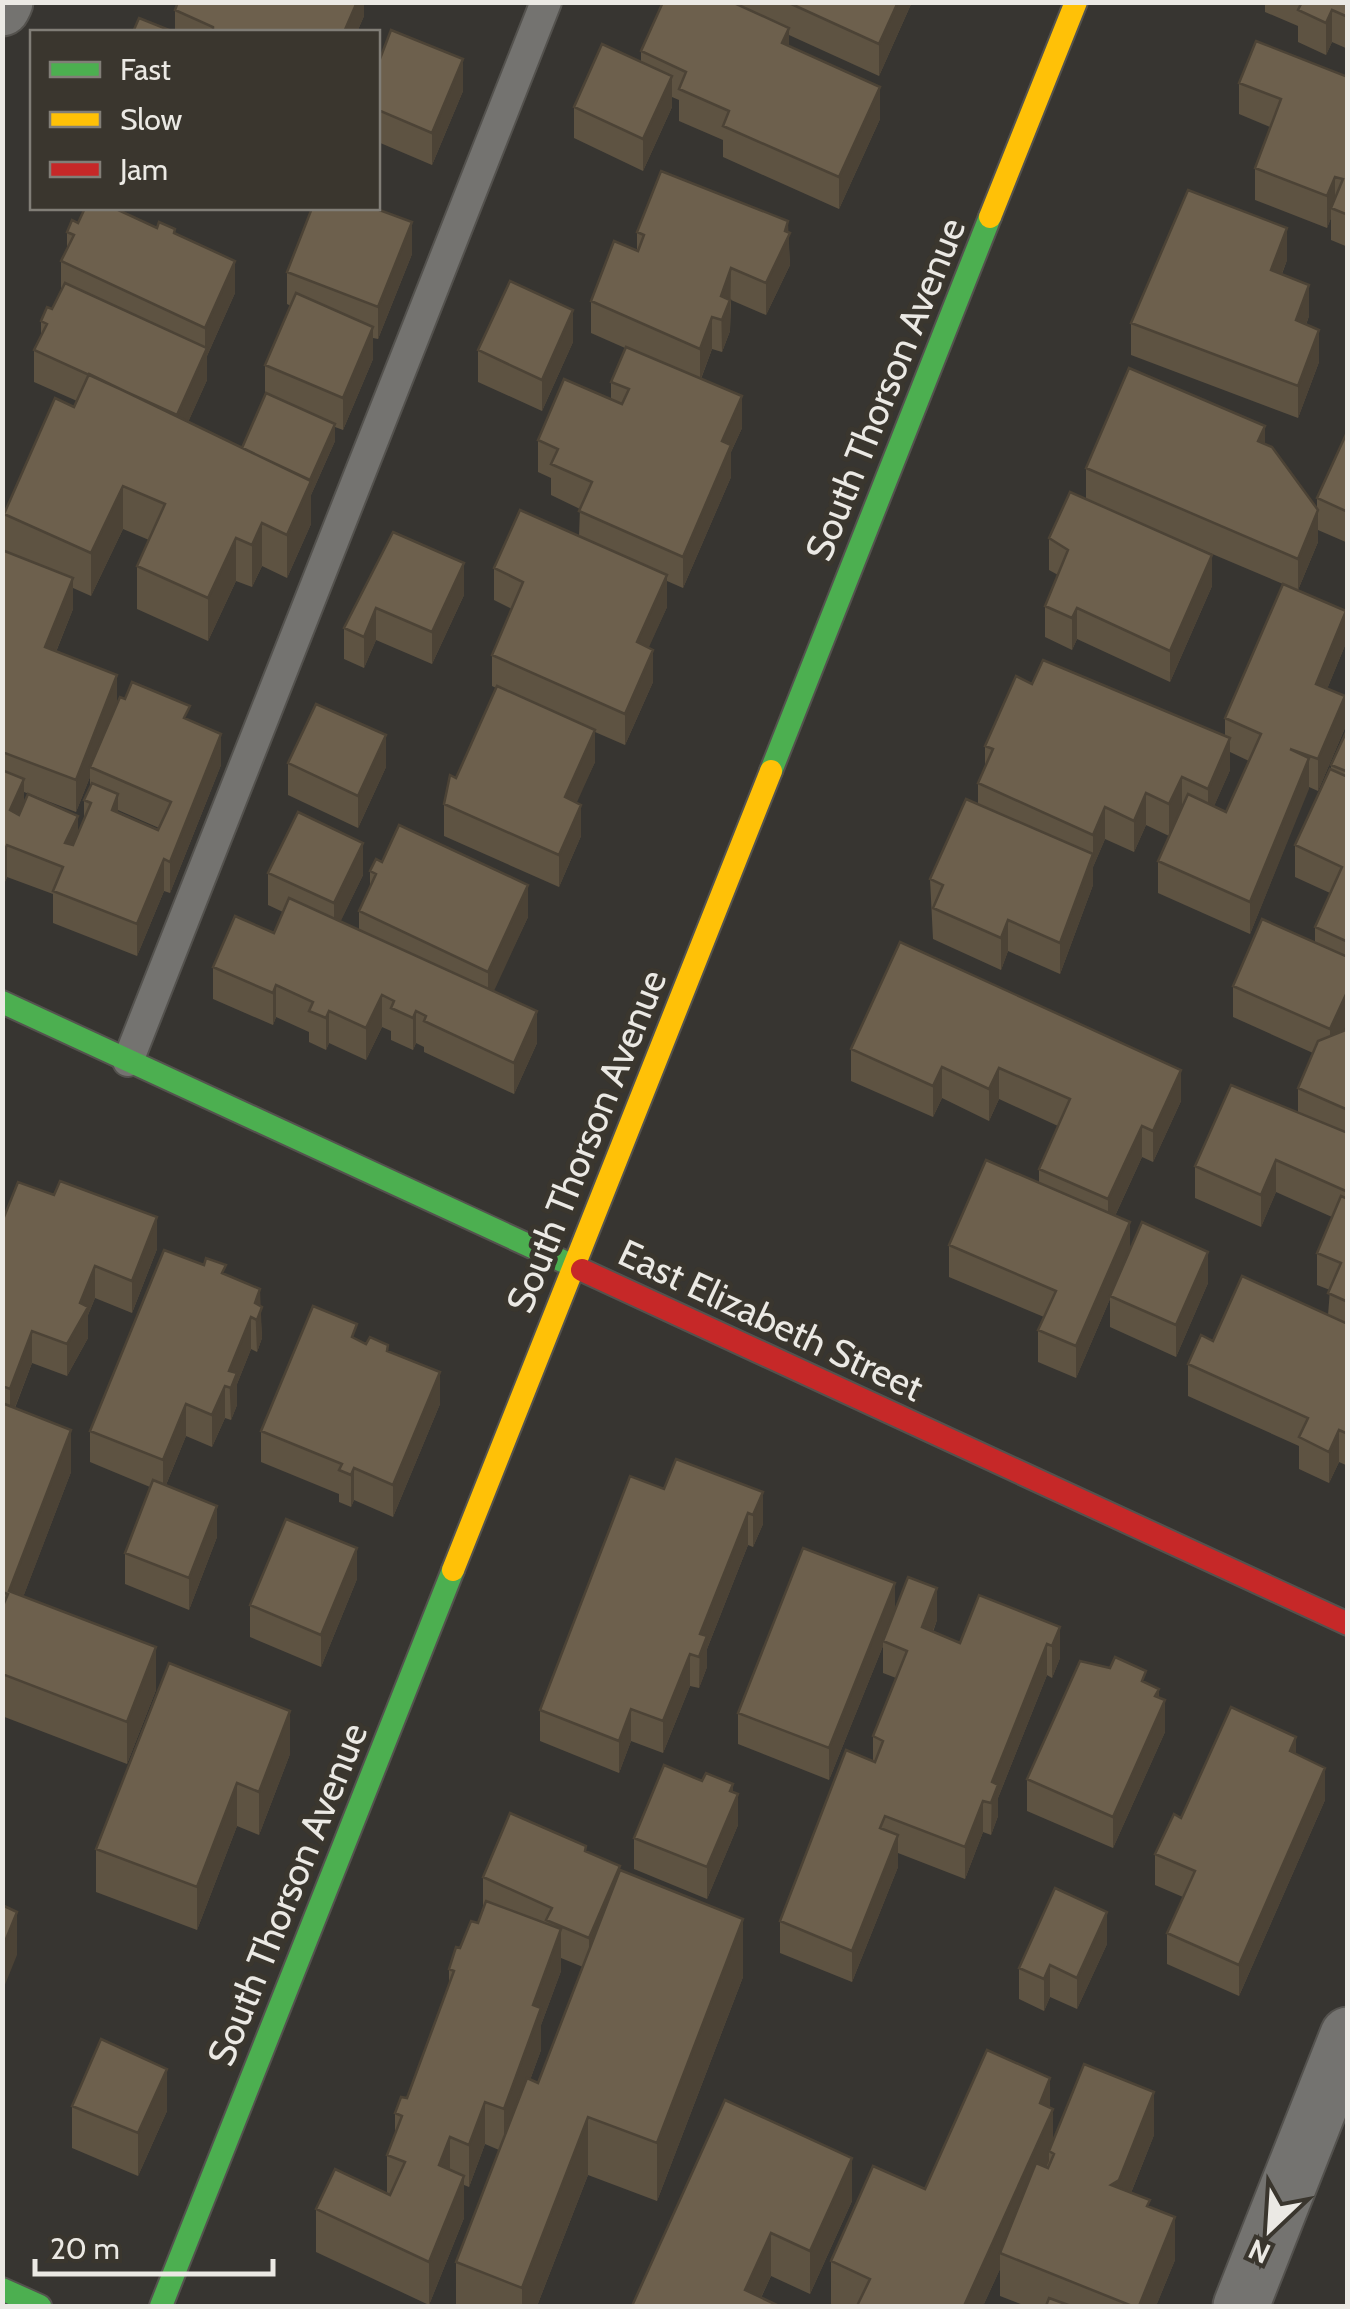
<svg xmlns="http://www.w3.org/2000/svg" width="1350" height="2309" viewBox="0 0 1350 2309" font-family="Cabin,sans-serif">
<rect width="100%" height="100%" fill="#373531"/>
<g fill="none" stroke-linecap="round" stroke-linejoin="round">
<!-- lane casing -->
<g stroke="#54524e" stroke-width="34">
<path id="lane" d="M128 1061 546 2"/>
</g>
<!-- street casing -->
<g stroke="#54524e" stroke-width="59">
<path id="street" d="M2 8 5 2
M1241 2306 1348 2035"/>
</g>
<!-- fast casing -->
<g stroke="#54524e" stroke-width="26">
<path id="fast" d="M771 771 990 217
M2 1002 582 1270
M2 2289 40 2306
M161 2306 453 1570"/>
</g>
<!-- slow casing -->
<g stroke="#54524e" stroke-width="26">
<path id="slow" d="M990 217 1076 2
M453 1570 771 771"/>
</g>
<!-- jam casing -->
<g stroke="#54524e" stroke-width="26">
<path id="jam" d="M582 1270 1348 1624"/>
</g>
<!-- lane -->
<use href="#lane" stroke="#747370" stroke-width="30"/>
<!-- street -->
<use href="#street" stroke="#747370" stroke-width="55"/>
<!-- fast -->
<use href="#fast" stroke="#4caf50" stroke-width="22"/>
<!-- slow -->
<use href="#slow" stroke="#ffc107" stroke-width="22"/>
<!-- jam -->
<use href="#jam" stroke="#c62828" stroke-width="22"/>
</g>
<!-- wall -->
<path fill="#5e5342" fill-rule="evenodd" d="M364 2V16L357 32H175V10Z
M663 2H912L879 76 789 35V46L880 119 839 209 723 157V140L679 121V100L672 97V107L643 171 574 138V107L641 62V51Z
M1265 2H1348V49L1332 42 1326 55 1298 42V26L1265 12Z
M378 64 463 91 432 165 378 142Z
M1348 77V247L1331 240V218L1327 228 1255 200V168L1270 127 1239 114V83Z
M78 223 157 228 175 233 235 293 207 356V380L188 422 242 448 265 395V365L291 306 287 304V272L412 254 378 339 373 338V359L343 430 335 427V441L311 495V524L287 578 262 566 252 587 236 581 208 641 137 609V566L149 540 123 529 91 596 73 588V609L56 652 117 704 190 720 221 765 170 893 164 891 137 956 53 923V894L7 877 2 889 4 514 77 401 34 382V350L41 337V321L52 309 61 290V261L67 250V232ZM90 777V787L84 800V819L78 833 24 804V792L76 812ZM118 810 159 828 158 830 118 813Z
M637 232 788 233 790 265 766 315 731 300 730 331 722 352 712 349 701 379 742 428 731 452V477L683 588 667 581V607L648 648 653 682 625 745 595 732V762L576 802 581 836 559 887 444 836V804L496 688 492 686V655L512 609 494 600V568L579 536 580 509 551 495V478L538 472V440L611 399V382L625 348 591 333V301L637 251Z
M1287 260 1282 274 1309 316 1306 325 1319 362 1298 418 1131 355V323Z
M573 342 542 411 478 382V350Z
M1348 430V543L1318 530V542L1298 590 1346 643 1327 689 1345 728 1318 791 1309 787 1250 934 1158 893V861L1169 836 1146 825 1134 852 1105 839 1093 867V885L1060 974 1008 951 1001 970 933 939 930 879 978 804V783L985 766V746L1032 684 1225 736V718L1283 584 1165 534 1212 586 1170 682 1077 639 1072 650 1045 637V606L1058 575 1049 570V538L1086 498V468L1265 444 1317 508V498ZM1230 752 1249 761 1226 812 1214 806 1230 770Z
M393 532 464 595 432 664 376 640 364 668 344 659V628Z
M1348 728V1021L1343 1031 1348 1029V1466L1339 1462 1329 1483 1299 1469V1446L1188 1396V1364L1213 1341 1328 1315 1330 1290 1317 1285V1253L1332 1217 1276 1192 1261 1227 1195 1198V1166L1298 1112V1088L1313 1053 1233 1017V986L1315 943V927L1330 893 1295 877V845L1331 769V765Z
M288 763 386 767 358 828 288 795Z
M370 871 528 917 493 991 537 1043 514 1094 424 1052V1047L416 1043 413 1050 391 1040V1031L382 1027 366 1060 329 1043 326 1050 309 1042V1032L276 1017 273 1025 213 999V967L274 933 283 912 268 905V873L363 875 340 922 359 930V911L370 889Z
M900 942 1181 1101 1153 1162 1142 1157 1115 1216 1130 1250 1208 1283 1176 1357 1110 1327V1299L1076 1378 1038 1362V1330L1044 1317 949 1277V1245L1039 1183V1169L1058 1126 999 1099 989 1121 942 1098 933 1117 851 1081V1049Z
M2 1222 157 1249 132 1313 95 1298 88 1315V1338L67 1376 32 1363 15 1408 71 1472 23 1597 156 1690 127 1764 2 1716Z
M226 1275 260 1306 262 1338 257 1352 251 1349 237 1384V1405L231 1420 225 1418 212 1447 186 1436 166 1485 217 1537 189 1610 125 1584V1553L150 1487 90 1462V1431Z
M357 1340 388 1351 440 1404 393 1517 354 1500 351 1507 339 1502V1494L261 1462V1431Z
M664 1489 763 1492V1524L753 1547 748 1545 707 1649V1667L699 1688 690 1686 663 1753 631 1741 619 1773 540 1741V1710Z
M357 1579 321 1667 250 1637V1605Z
M895 1609 937 1620 933 1632 960 1643 1060 1627V1658L1052 1678 1047 1675 998 1798V1816L991 1835 983 1832 965 1879 898 1853V1867L852 1982 780 1953V1921L873 1761V1736L896 1678 883 1673V1646L829 1780 738 1744V1713Z
M1146 1683 1159 1697 1165 1732 1113 1848 1027 1811V1779Z
M290 1754 259 1835 237 1826 197 1930 96 1892V1849Z
M1296 1754 1325 1800 1239 1996 1167 1964V1933L1183 1897 1155 1885V1854L1181 1818Z
M702 1781 733 1792 738 1825 707 1899 634 1869V1838Z
M586 1851 620 1870 743 1977 657 2201 588 2175 537 2306H456V2262L499 2150 485 2144 469 2187 464 2185V2218L429 2305 316 2252V2209L387 2193V2155L395 2134V2113L407 2098 449 1987V1969L478 1923 483 1909V1877ZM561 1958 583 1967 538 2083 530 2080 541 2050V2025L561 1971Z
M1107 1944 1077 2009 1050 1997 1044 2011 1019 1999V1968Z
M725 2100 852 2201 810 2294 771 2276 761 2298 632 2306Z
M72 2106 167 2111 138 2176 72 2148Z
M1050 2107 1053 2141 1154 2135 1131 2193 1150 2207 1175 2260 1156 2306H1026L1000 2296V2269L983 2306H836L831 2304V2261L925 2189Z"/>
<!-- shaded-wall -->
<path fill="#4c4336" d="M357 2H364V16L357 32H344Z
M898 2H912L879 76V44Z
M1332 10V42L1326 55V23Z
M789 28V59L782 43Z
M463 59V91L432 165V133Z
M672 76V107L643 171V139Z
M880 87V119L839 209V177Z
M1335 177V208H1331V218L1327 228V196Z
M788 221 790 265 766 315V283Z
M412 222V254L378 339V307Z
M1287 228V260L1271 302V270Z
M235 261V293L207 356V380L177 447V415L205 352V328Z
M731 268 730 331 722 352 721 296Z
M1309 285V316L1296 352V320Z
M573 310V342L542 411V380Z
M712 317V349L700 381V349Z
M373 327V359L343 430V398Z
M1319 330V362L1298 418V386Z
M742 396V428L731 452V477L683 588V557L722 441Z
M335 424V441L311 495V524L287 578V535Z
M1265 426V458L1258 441Z
M123 486V529L91 596V553Z
M1318 510V542L1298 590V559Z
M262 523V566L252 587V545Z
M236 538V581L208 641V598Z
M1212 555V586L1170 682V651Z
M464 563V595L432 664V632Z
M667 575V607L637 674V642Z
M73 578V609L45 679V647Z
M376 608V640L364 668V637Z
M1077 608V639L1072 650V618Z
M1346 611V643L1316 716V684Z
M653 650V682L625 745V714Z
M117 675V707L90 767V777L76 812V780Z
M1345 696V728L1318 791V759Z
M595 730V762L565 829V797Z
M221 734V765L170 893V862Z
M386 735V767L358 828V796Z
M1230 738V770L1208 820V789Z
M1309 758V789L1250 934V902Z
M1182 777V808L1169 836V804Z
M24 779V811L10 842V810Z
M1146 793V825L1134 852V821Z
M118 794V826L112 810Z
M581 805V836L559 887V855Z
M1105 807V839L1093 867V835Z
M78 816V848L65 843Z
M363 843V875L334 935V903Z
M7 845V877L2 889V857Z
M1093 854V885L1060 974V943Z
M164 859V891L137 956V924Z
M528 885V917L488 1004V972Z
M1008 920V951L1001 970V938Z
M276 985V1017L273 1025V993Z
M1348 990V1021L1330 1061V1029Z
M382 995V1027L366 1060V1028Z
M329 1011V1043L326 1050V1018Z
M416 1011V1043L413 1050V1018Z
M537 1011V1043L514 1094V1063Z
M942 1067V1098L933 1117V1086Z
M999 1068V1099L989 1121V1089Z
M1181 1070V1101L1153 1162V1131Z
M1142 1126V1157L1108 1231V1199Z
M4 1147V1179L2 1184V1152Z
M1276 1160V1192L1261 1227V1195Z
M157 1217V1249L132 1313V1281Z
M1130 1222V1254L1110 1296V1299L1076 1378V1346Z
M1208 1252V1283L1176 1357V1325Z
M95 1266V1298L88 1315V1338L67 1376V1344L80 1303Z
M260 1289 262 1338 257 1352 255 1303Z
M251 1317V1349L237 1384V1405L231 1420 229 1371Z
M32 1331V1363L10 1420V1389Z
M440 1372V1404L393 1517V1485Z
M225 1386V1418L212 1447V1415Z
M186 1404V1436L163 1492V1460Z
M71 1430V1472L9 1634V1591Z
M1339 1430V1462L1329 1483V1452Z
M354 1468V1500L351 1507V1475Z
M763 1492V1524L753 1547V1515Z
M217 1506V1537L189 1610V1578Z
M748 1513V1545L707 1649V1667L699 1688 700 1634Z
M357 1548V1579L321 1667V1635Z
M895 1583V1615L883 1641V1646L829 1780V1748Z
M937 1588V1620L922 1659V1627Z
M1060 1627V1658L1052 1678V1646Z
M1047 1644V1675L998 1798V1816L991 1835 992 1782Z
M156 1647V1690L127 1764V1722Z
M690 1654V1686L663 1753V1721Z
M1159 1689V1715L1165 1700V1732L1113 1848V1817Z
M631 1709V1741L619 1773V1741Z
M290 1711V1754L259 1835V1792Z
M1296 1737V1769L1290 1751Z
M1325 1768V1800L1239 1996V1965Z
M237 1783V1826L197 1930V1887Z
M733 1784V1806L738 1794V1825L707 1899V1867Z
M983 1801V1832L965 1879V1847Z
M898 1835V1867L852 1982V1951Z
M620 1866V1897L589 1970V1938Z
M17 1912V1955L2 1992V1949Z
M1107 1912V1944L1077 2009V1978Z
M743 1919V1977L657 2201V2143Z
M561 1929V1971L541 2025V2050L504 2151V2109L533 2005Z
M1050 1965V1997L1044 2011V1979Z
M167 2069V2111L138 2176V2133Z
M1050 2078V2115L1053 2109V2151H1049V2161L1006 2256 1000 2253V2269L983 2306H964Z
M1154 2092V2135L1119 2223 1111 2185Z
M485 2102V2144L469 2187V2145Z
M588 2117V2175L537 2306H522V2288Z
M450 2137V2180L439 2165Z
M852 2158V2201L810 2294V2251Z
M464 2176V2218L429 2305V2262Z
M1175 2217V2260L1156 2306H1139Z
M771 2233V2276L757 2306 745 2290Z"/>
<!-- building -->
<path fill="#6d604d" stroke="#4c4336" stroke-width="2.5" d="M178 2H357L344 32H213V27L175 10Z
M663 2H732L789 28 782 43 880 87 839 177 723 126 729 111 679 89 686 72 641 51Z
M787 2H898L879 44Z
M1302 2H1348V17L1332 10 1326 23 1298 10Z
M139 18 174 32H133Z
M391 30 463 59 432 133 378 110V64Z
M1256 41 1348 77V215L1331 208 1343 179 1335 177 1327 196 1255 168 1281 99 1239 83Z
M602 44 672 76 643 139 574 107Z
M661 171 788 221 785 231 790 233 766 283 731 268 721 296 730 300 722 320 712 317 700 349 591 301 614 241 638 251 644 235 637 232Z
M1188 190 1287 228 1271 270 1309 285 1296 320 1319 330 1298 386 1131 323Z
M85 208H114L157 228 159 222 175 229 174 233 235 261 205 328 61 261 74 235 67 232 72 220 78 223Z
M312 208H374L412 222 378 307 287 272Z
M510 281 573 310 542 380 478 350Z
M65 283 207 348 177 415 34 350 47 324 41 321 47 307 52 309Z
M296 293 373 327 343 398 265 365Z
M626 347 742 396 722 441 731 445 683 557 579 511 592 482 551 464 558 449 538 440 564 379 622 404 629 389 611 382Z
M1129 368 1265 426 1258 441 1272 447 1318 510 1298 559 1086 468Z
M89 374 311 481 287 535 262 523 252 545 236 538 208 598 137 566 165 504 123 486 91 553 4 514 55 398 74 407Z
M266 393 335 424 310 480 242 448Z
M1348 430V512L1317 498Z
M1070 492 1212 555 1170 651 1077 608 1072 618 1045 606 1068 550 1049 538Z
M520 510 667 575 637 642 653 650 625 714 492 655 523 582 494 568Z
M393 532 464 563 432 632 376 608 364 637 344 628Z
M2 550 73 578 45 647 117 675 76 780 2 752Z
M1283 584 1346 611 1316 684 1345 696 1318 759 1290 749 1309 758 1250 902 1158 861 1188 794 1226 812 1261 734 1225 718Z
M1043 660 1230 738 1208 789 1182 777 1169 804 1146 793 1134 821 1105 807 1093 835 978 783 993 749 985 746 1016 676 1032 684Z
M132 682 190 706 184 718 221 734 170 862 164 859 137 924 53 891 63 867 7 845 2 857V770L24 779 10 810 19 815 28 794 78 816 65 843 73 845 91 803 84 800 92 783 118 794 112 810 158 830 171 802 90 767 120 697 125 699Z
M497 686 595 730 565 797 581 805 559 855 444 804 450 775 456 778Z
M316 704 386 735 358 796 288 763Z
M1348 728V772L1331 765Z
M1330 769 1348 777V942L1315 927 1342 867 1295 845Z
M966 799 1093 854 1060 943 1008 920 1001 938 933 908 943 885 930 879Z
M298 812 363 843 334 903 268 873Z
M399 825 528 885 488 972 359 911 376 874 370 871 376 859 382 862Z
M289 898 537 1011 514 1063 424 1021 426 1016 416 1011 413 1018 391 1008 394 1001 382 995 366 1028 329 1011 326 1018 309 1011 313 1002 276 985 273 993 213 967 235 916 274 933Z
M1262 919 1348 957V990L1330 1029 1233 986Z
M900 942 1181 1070 1153 1131 1142 1126 1108 1199 1039 1169 1070 1099 999 1068 989 1089 942 1067 933 1086 851 1049Z
M1348 1029V1110L1298 1088 1318 1041Z
M1231 1085 1348 1133V1192L1276 1160 1261 1195 1195 1166Z
M986 1160 1130 1222 1076 1346 1038 1330 1056 1291 949 1245Z
M60 1181 157 1217 132 1281 95 1266 80 1303 88 1307 67 1344 32 1331 10 1389 2 1386V1222L18 1182 54 1195Z
M1341 1196 1348 1199V1302L1328 1293 1341 1263 1317 1253Z
M1142 1222 1208 1252 1176 1325 1110 1296Z
M164 1250 204 1265 206 1258 226 1265 222 1273 260 1289 255 1303 262 1307 257 1320 251 1317 229 1371 237 1373 231 1388 225 1386 212 1415 186 1404 163 1460 90 1431Z
M1242 1276 1348 1324V1434L1339 1430 1329 1452 1299 1437 1308 1418 1188 1364 1201 1335 1213 1341Z
M313 1306 357 1324 352 1337 366 1344 370 1337 388 1345 387 1351 440 1372 393 1485 354 1468 351 1475 339 1470 342 1464 261 1431Z
M2 1403 71 1430 9 1591 156 1647 127 1722 2 1674V1608L8 1594 2 1592Z
M676 1459 763 1492 753 1515 748 1513 700 1634 707 1636 699 1657 690 1654 663 1721 631 1709 619 1741 540 1710 630 1476 664 1489Z
M153 1480 217 1506 189 1578 125 1553Z
M286 1519 357 1548 321 1635 250 1605Z
M803 1548 895 1583 829 1748 738 1713Z
M908 1577 937 1588 922 1627 960 1643 979 1595 1060 1627 1052 1646 1047 1644 992 1782 998 1785 991 1803 983 1801 965 1847 885 1816 880 1828 898 1835 852 1951 780 1921 846 1750 875 1762 883 1741 873 1736 907 1651 883 1641Z
M1115 1657 1146 1671 1142 1681 1159 1689 1155 1696 1165 1700 1113 1817 1027 1779 1080 1661 1110 1668Z
M169 1663 290 1711 259 1792 237 1783 197 1887 96 1849Z
M1231 1707 1296 1737 1290 1751 1325 1768 1239 1965 1167 1933 1195 1871 1155 1854 1174 1814 1181 1818Z
M664 1765 702 1781 706 1773 733 1784 730 1791 738 1794 707 1867 634 1838Z
M510 1813 586 1846 585 1851 620 1866 589 1938 546 1920 552 1908 483 1877Z
M620 1870 743 1919 657 2143 588 2117 522 2288 456 2262 527 2078 538 2083Z
M1055 1888 1107 1912 1077 1978 1050 1965 1044 1979 1019 1968Z
M486 1901 561 1929 533 2005 541 2008 504 2109 485 2102 469 2145 450 2137 439 2165 464 2176 429 2262 316 2209 335 2169 390 2195 405 2162 387 2155 402 2116 395 2113 401 2097 407 2098 454 1971 449 1969 456 1947 460 1948 471 1921 478 1923Z
M2 1905 17 1912 2 1949Z
M101 2039 167 2069 138 2133 72 2106Z
M987 2050 1050 2078 1040 2103 1053 2109 964 2306H857L870 2279 831 2261 873 2166 925 2189Z
M1084 2064 1154 2092 1119 2180 1111 2185 1150 2200 1147 2206 1175 2217 1139 2306H1132L1000 2253 1036 2163 1048 2168 1054 2154 1049 2151Z
M725 2100 852 2158 810 2251 771 2233 745 2290 779 2306H632Z
M1049 2298 1071 2306H1046Z"/>
<g text-anchor="middle" dominant-baseline="central" stroke-width="10" stroke-linejoin="round" paint-order="stroke">
<!-- street labels -->
<g font-size="38" fill="#ebe9e4" stroke="#3a362e">
<text transform="translate(885 389) rotate(-68)">South Thorson Avenue</text>
<text transform="translate(586 1141) rotate(-68)">South Thorson Avenue</text>
<text transform="translate(771 1320) rotate(25)">East Elizabeth Street</text>
<text transform="translate(287 1894) rotate(-68)">South Thorson Avenue</text>
</g>
</g>
<!-- border -->
<rect width="1350" height="2309" fill="none" stroke="#ebe9e4" stroke-width="10"/>
<!-- legend -->
<rect x="30" y="30" width="350" height="180" fill="#3a362e" stroke="#817e77" stroke-width="2.5"/>
<rect x="50" y="62" width="50" height="15" fill="#4caf50" stroke="#817e77" stroke-width="2.5"/>
<text x="120" y="80" font-size="30" fill="#ebe9e4">Fast</text>
<rect x="50" y="112" width="50" height="15" fill="#ffc107" stroke="#817e77" stroke-width="2.5"/>
<text x="120" y="130" font-size="30" fill="#ebe9e4">Slow</text>
<rect x="50" y="162" width="50" height="15" fill="#c62828" stroke="#817e77" stroke-width="2.5"/>
<text x="120" y="180" font-size="30" fill="#ebe9e4">Jam</text>
<!-- north arrow -->
<g transform="translate(1270 2229) rotate(205)" stroke="#3a362e" stroke-width="8" paint-order="stroke">
<path d="M0-8L18 38L0 25L-18 38Z" fill="#ebe9e4"/>
<text y="-15" font-size="28" font-weight="bold" text-anchor="middle" fill="#ebe9e4">N</text>
</g>
<!-- scale -->
<path d="M35 2259v15h238v-15" fill="none" stroke="#ebe9e4" stroke-width="5"/>
<text x="50" y="2259" font-size="30" fill="#ebe9e4" stroke="#3a362e" stroke-width="8" paint-order="stroke">20 m</text>
</svg>
